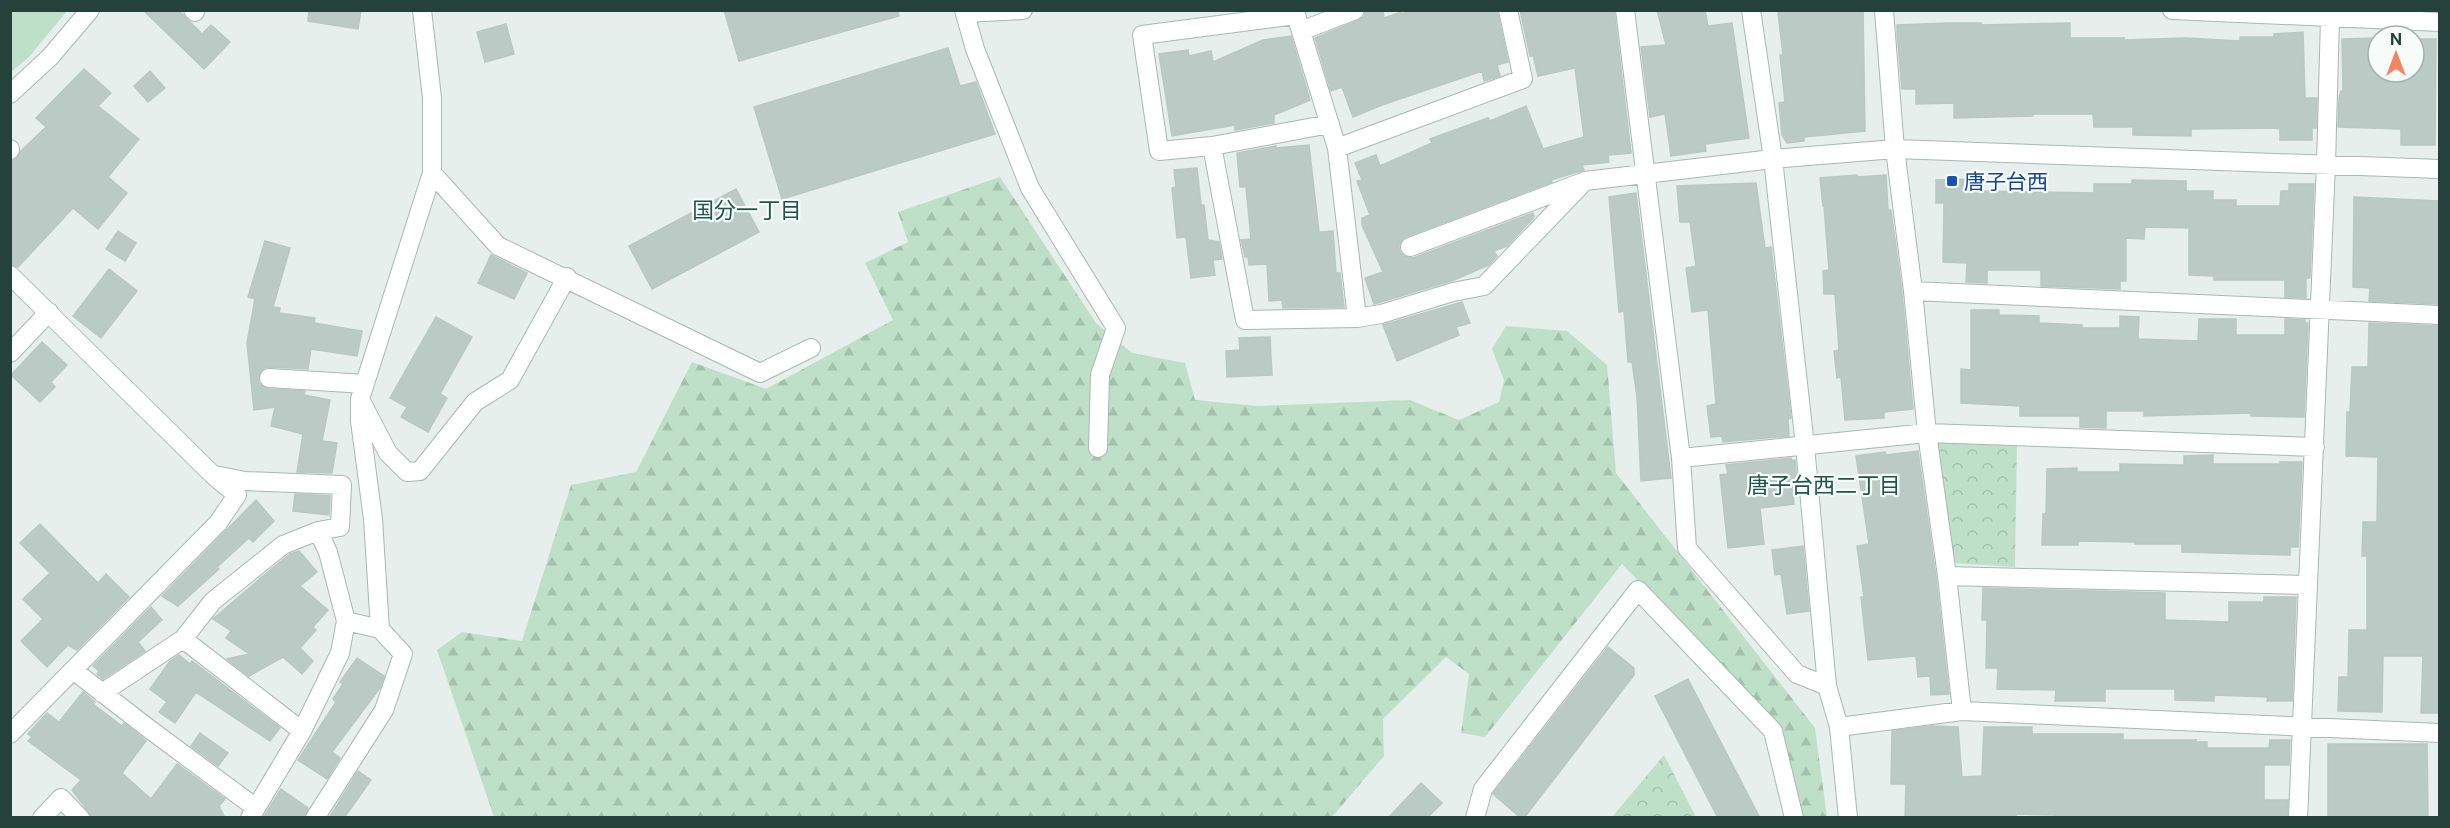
<svg xmlns="http://www.w3.org/2000/svg" width="2450" height="828" viewBox="0 0 2450 828" font-family="'Public Sans','Noto Sans JP',sans-serif">
<defs>
<pattern id="forest-firs" width="22" height="20" patternUnits="userSpaceOnUse" patternTransform="scale(1.5)"><rect width="22" height="20" fill="#bfe0c8"/><path d="M5 1l3.5 6h-7zM16 11l3.5 6h-7z" fill="#a4c1ad"/></pattern>
<pattern id="park-crowns" width="20" height="18" patternUnits="userSpaceOnUse" patternTransform="scale(1.5)"><rect width="20" height="18" fill="#bfe0c8"/><path d="M2 6a3 3 0 1 1 6 0M12 15a3 3 0 1 1 6 0" fill="none" stroke="#a4c1ad"/></pattern>
</defs>
<rect width="100%" height="100%" fill="#e6efeb"/>
<!-- grass -->
<path fill="#bfe0c8" d="M11 10 67 11 29 57 11 72Z"/>
<!-- forest -->
<path fill="url(#forest-firs)" d="M1000 177 1096 323 1132 353 1185 363 1195 400 1258 406 1410 400 1459 420 1499 402 1504 380 1492 349 1506 326 1567 331 1607 365 1616 473 1815 728 1827 817H1802L1777 725 1622 564 1485 737 1461 733 1469 674 1446 657 1383 719 1384 756 1332 817H494L437 650 462 632 522 641 571 485 636 472 692 362 766 389 893 320 865 263 908 242 898 212Z"/>
<!-- park -->
<path fill="url(#park-crowns)" d="M1935 440 2017 443 2015 567 1952 563Z
M1664 755 1696 817H1612Z"/>
<!-- building -->
<path fill="#bbcac4" stroke="#b8c9c2" stroke-width="1.5" d="M143 10H178L202 34 211 25 230 42 204 69Z
M309 10H361L358 29 308 21Z
M724 10H898L899 16 739 61Z
M1366 10H1383L1384 18 1401 12V14L1414 10H1497L1508 62 1497 65 1500 76 1484 81 1482 71 1382 105 1353 117 1342 87 1331 91 1315 38 1359 20 1364 17Z
M1520 10H1614L1631 153 1608 155 1609 162 1582 165 1584 170 1551 180 1552 182 1406 237 1399 245V250L1403 256 1413 258 1533 213 1534 217 1507 246 1494 251 1497 256 1489 265 1454 280 1374 304 1365 278 1383 272 1362 225V218L1370 215 1357 181 1362 180 1355 163 1376 155 1380 166 1432 143 1430 139 1488 118 1490 121 1526 106 1543 149 1584 137 1575 68 1538 76 1533 55 1530 56Z
M1657 10H1705L1708 26 1732 23 1749 138 1705 144 1706 151 1671 156 1665 114 1650 117 1641 47 1666 45Z
M1796 10H1863L1865 131 1804 137V141L1787 143 1782 135 1779 103 1785 102 1780 55H1783L1778 13Z
M1948 23H1981V25L2070 23V38H2124V40L2185 38 2240 41V37H2274V34L2303 32 2305 98H2317L2316 128H2312V140H2280V129L2275 128 2191 129V136L2133 135V127H2094L2093 114H2033V116L1954 118V103L1916 104V89H1902L1897 34V25Z
M506 24 514 54 485 62 477 32Z
M1291 36 1310 100 1274 115V123L1235 130V125L1172 136 1159 54 1188 50 1189 56 1211 51 1213 62 1263 40Z
M2378 38V72H2414V39H2436L2435 145H2401V129L2338 127 2339 98 2341 91H2343L2342 39Z
M948 48 960 86 976 82 995 134 782 199 754 107Z
M84 69 111 93 98 106 139 139 108 177 127 193 98 229 73 208 18 267 10 264V161L16 159 21 151 46 127 36 118Z
M150 71 165 88 148 102 134 86Z
M1309 145 1319 232 1333 231 1336 273H1340L1344 307 1283 308 1282 300 1269 301 1267 264 1249 265 1248 257H1245L1241 240 1251 239 1246 187H1240L1237 153 1276 146V148Z
M1197 168 1201 205H1204L1208 240 1219 242 1222 259 1213 260 1215 275 1191 278 1186 237 1177 238 1172 188 1176 187 1174 170Z
M1857 175V177L1886 175 1888 210H1891L1902 292 1913 409 1884 412V418L1845 420 1841 377 1837 378 1834 351 1839 350 1835 294H1824L1823 271 1829 270 1824 206H1823L1820 178Z
M1977 179V191L2042 192 2094 193V184H2132V180L2186 181V191H2213V200H2236V206H2280L2281 191H2289V184H2314L2310 278H2306V298L2285 297V280H2214V276L2189 275V228L2145 227 2144 239 2126 238V281H2120V289L2041 286V270H1987V283L1966 282 1967 263 1943 262 1944 203H1936V180Z
M1756 183 1765 248 1771 247 1791 418 1788 419 1789 436 1723 442 1722 436 1711 437 1707 406 1716 404 1708 310 1692 312 1686 268 1696 266 1690 222H1680L1677 186Z
M736 189 759 232 652 289 629 246Z
M1636 193 1671 478 1641 481 1637 397 1632 362H1628L1624 311 1619 312 1609 197Z
M2354 197 2439 201V304L2369 301 2370 288 2353 287Z
M118 231 136 243 125 261 106 249Z
M265 241 290 248 273 307 280 308 279 313 315 318 314 323 362 331 357 356 311 349 308 369 269 367 264 368 258 377 259 383 268 389 305 391 304 395 330 400 322 441 337 443 332 473 297 472 303 434 271 426 275 407 254 410 247 343 255 299 248 297Z
M491 255 527 273 514 299 478 283Z
M109 269 137 291 101 338 73 316Z
M1462 302 1470 323 1456 327 1459 335 1397 361 1383 325Z
M1971 310H1999V315L2039 316V323L2082 325V328H2120V316L2139 317 2138 339 2198 341 2199 319H2236V335H2285V319L2305 320V323H2308L2304 417 2251 416V413L2144 416V411H2106V428L2080 427V416H2020V406L1961 403V369L1971 370Z
M436 317 472 337 440 394 447 398 428 432 401 417 407 407 390 398Z
M2369 323 2439 326V713H2421L2423 656H2383L2382 712 2338 711 2339 677H2348L2349 630H2367V556H2362L2363 522H2377L2378 457 2346 456 2347 412H2350L2352 367H2368Z
M1270 337 1272 375 1227 377 1226 351 1240 350 1239 338Z
M42 342 67 365 51 382 55 387 40 402 11 375Z
M1918 451 1936 577 1949 694 1931 695 1930 676 1918 677 1916 656 1868 660 1861 597H1864L1857 546 1869 544 1856 456 1885 452 1886 455Z
M2213 455V464H2280V462H2302L2298 547H2290V555L2182 552V544H2135V542L2078 541V545H2042L2043 514H2046L2047 469 2077 468V472H2120V464L2184 465V456Z
M1791 458 1792 461 1795 460 1797 484 1792 485 1794 504 1760 508 1764 544 1728 548 1720 475 1728 474 1726 465Z
M295 494 330 496 329 515 293 511Z
M256 500 274 521 253 542 249 538 217 567 219 569 178 606 162 596Z
M40 524 98 583 106 574 129 597 77 650 68 645 47 667 21 641 43 619 23 599 50 573 20 543Z
M1803 546 1809 611 1787 614 1781 574 1775 575 1772 550Z
M299 551 317 572 300 586 328 610 313 627 316 630 300 648 313 661 302 674 283 657 249 676 227 659 249 654 226 638 231 631 213 619 269 571 290 554Z
M1983 588 2165 593V620L2229 622V602H2264V597H2296L2292 701H2267L2268 697 2214 695V701L2175 700V689H2105V701H2055L2056 690 1997 689 1998 668H1986L1987 620H1982Z
M151 607 162 620 138 642 145 651 103 679 97 674 99 671 93 666Z
M1608 647 1634 668V675L1524 818H1521L1493 794Z
M179 655 190 664 192 661 280 728 270 741 196 692 175 723 159 712 167 702 150 689 170 661Z
M357 658 384 676 380 688 332 752 340 758 327 779 298 760 336 702 333 699 343 684 340 682Z
M1688 679 1760 818H1718L1655 696Z
M83 692 95 702 93 704 122 726 124 723 146 741 122 773 151 799 177 764 225 799 219 806 225 818H91L88 811 72 790 81 780 28 741 32 737 28 734 47 713 59 722Z
M1932 726 1958 727 1962 777 1982 776 1984 727H2032V734H2123V740H2196V742H2207V748H2269L2270 740H2290L2289 765H2264V800H2288L2287 818H2055V815L2016 814V818H1905L1906 784H1891L1892 731Z
M200 733 228 753 218 766 191 746Z
M2328 744H2427L2428 818H2328Z
M358 771 371 780 344 818H329Z
M1421 783 1442 803 1427 818H1388Z
M281 789 308 808 304 818H263Z"/>
<g fill="none" stroke-linecap="round" stroke-linejoin="round">
<!-- street casing -->
<g stroke="#a8b8b2" stroke-width="20">
<path id="street" d="M193 10 195 12
M964 10 975 49 1030 188 1116 328 1100 375 1098 448
M1625 10 1681 458 1687 548 1797 674 1827 686
M1884 10 1895 149 1913 291 1927 433 1947 576 1962 711
M2172 10 2440 22
M965 13 1023 10
M1301 31 1355 10
M10 94 50 57 90 10
M1212 146 1330 124
M1337 148 1523 79 1508 10
M10 149V150
M432 173 498 246 760 373 811 348
M1410 247 1580 183
M10 275 213 475 237 495 218 523 10 734
M1913 291 2440 315
M1357 318 1337 148 1296 15 1142 35 1159 151 1212 146 1245 320 1357 318 1381 314 1453 292 1484 286 1585 181 1773 159 1895 149 2440 169
M10 353 49 312
M269 378 365 384
M362 403 388 453 407 472 420 471 475 402 510 380 567 277
M1681 458 1927 433 2315 447
M215 475 245 481 342 485 340 527 318 531 328 552 346 621
M1947 576 2307 585
M183 639 302 731
M73 670 148 728 256 808
M102 693 183 639 213 601 283 545 318 531
M1839 727 1962 711 2440 733
M42 818 61 798 80 818
M250 818 302 731 340 653 346 621 380 629 373 519 360 421V399L432 173V98L422 10
M315 818 384 710 403 654 380 629
M1475 818 1483 789 1638 590 1773 731 1794 818
M2298 818 2326 164 2330 18"/>
</g>
<!-- secondary casing -->
<g stroke="#a4bbb3" stroke-width="20">
<path id="secondary" d="M1751 10 1773 159 1805 446 1827 686 1839 727 1848 818"/>
</g>
<!-- street -->
<use href="#street" stroke="#fff" stroke-width="18"/>
<!-- secondary -->
<use href="#secondary" stroke="#fff" stroke-width="18"/>
</g>
<!-- markers -->
<rect fill="#1a4fb4" stroke="#f7fbf9" stroke-width="2" x="1946" y="175" width="12" height="12" rx="3"/>
<g text-anchor="middle" dominant-baseline="central" stroke-width="4.5" stroke-linejoin="round" paint-order="stroke">
<!-- transit labels -->
<g font-size="21" fill="#164399" stroke="#f7fbf9" text-anchor="start">
<text x="1964" y="181">唐子台西</text>
</g>
<!-- neighbourhood labels -->
<g font-size="22" fill="#1f5548" stroke="#f7fbf9">
<text x="747" y="210">国分一丁目</text>
<text x="1824" y="485">唐子台西二丁目</text>
</g>
</g>
<!-- border -->
<rect width="2450" height="828" fill="none" stroke="#24423a" stroke-width="24"/>
<!-- north arrow -->
<g transform="translate(2396 54)"><circle r="28" fill="#f7fbf9" stroke="#a3b1ad" stroke-width="1.5"/>
<path d="M0-4.5L10 22L0 15L-10 22Z" fill="#f4845f"/>
<text y="-9" font-size="16" font-weight="bold" text-anchor="middle" fill="#24423a">N</text>
</g>
</svg>
